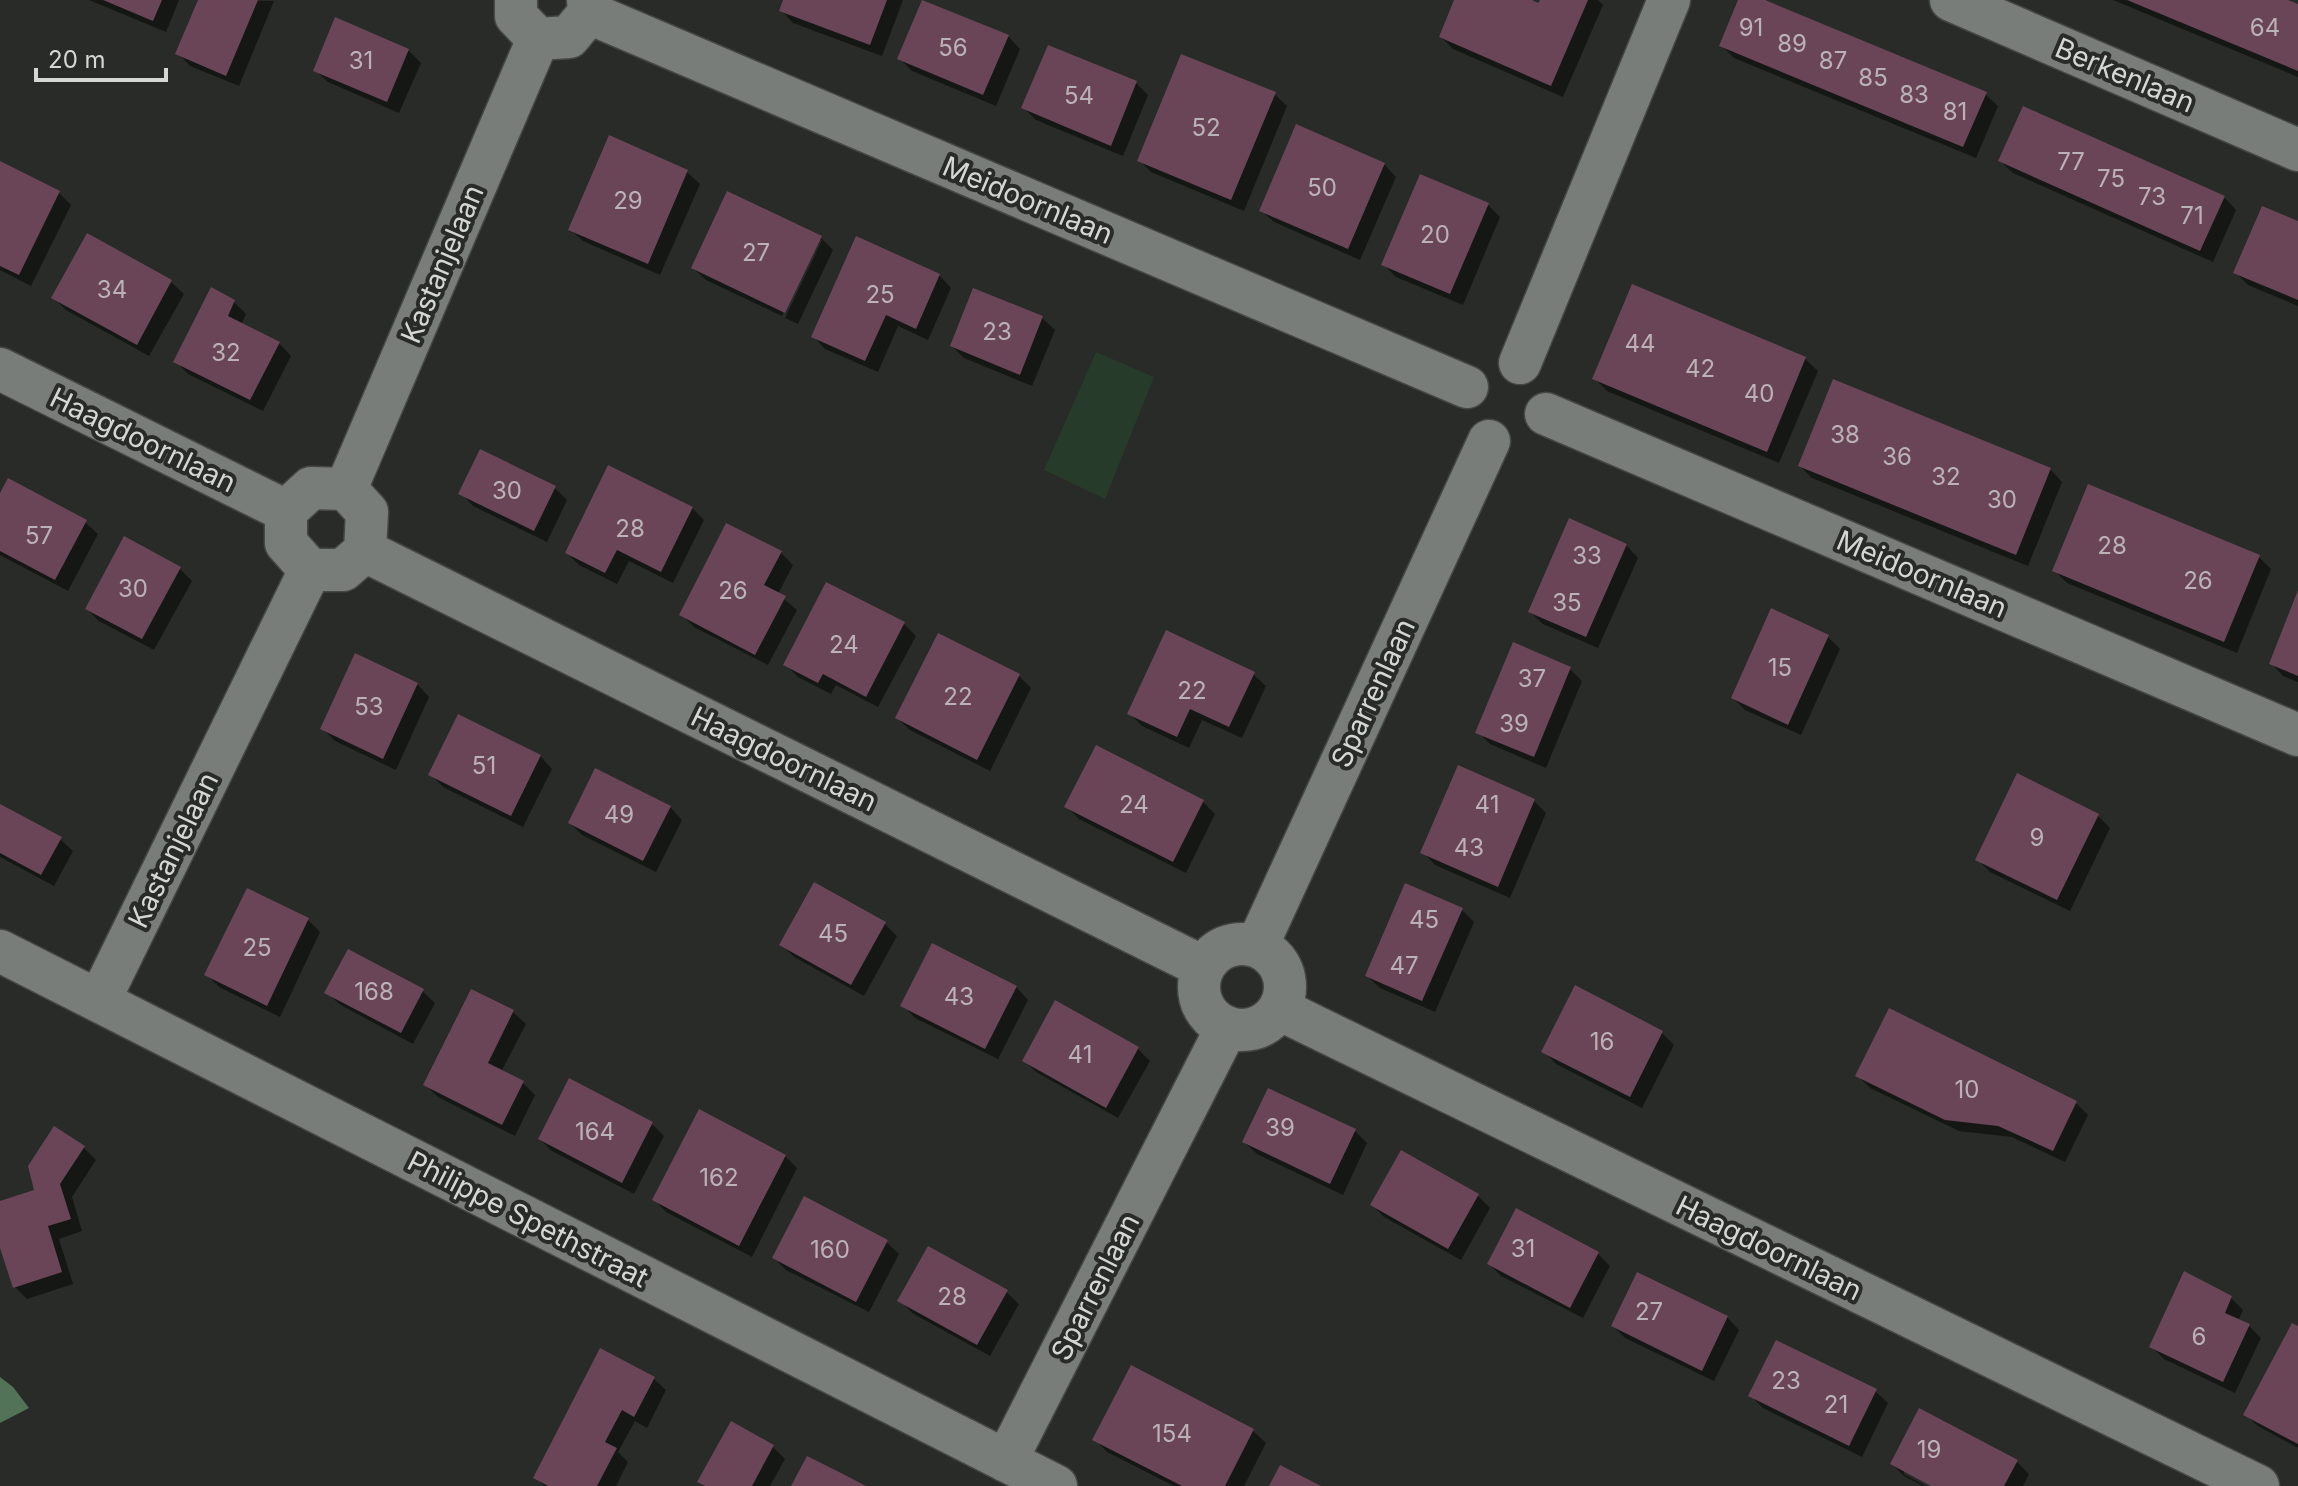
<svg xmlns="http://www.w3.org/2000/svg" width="2298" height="1486" viewBox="0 0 2298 1486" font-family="Inter,sans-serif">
<rect width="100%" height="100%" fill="#282b28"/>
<!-- green -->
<path fill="#263b29" d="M1096 352 1154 377 1105 499 1044 470Z"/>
<!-- water -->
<path fill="#527357" d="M0 1377 13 1387 29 1408 0 1423Z"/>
<!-- shadow -->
<path fill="#0007" d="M89 0H179L166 32Z
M200 0 274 1 239 86 190 66 178 53Z
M785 0H903L882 56 793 23 781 10Z
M1456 0H1527L1540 5 1542 0H1598L1603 5 1563 97 1453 49 1441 37Z
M1740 0H1760L1985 94 1998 106 1976 158 1734 58 1721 45Z
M2113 0H2284L2298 6V77Z
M1008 36 1020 49 996 106 912 71 899 58Z
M408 50 421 63 399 113 328 82 315 70Z
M1136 83 1148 95 1123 156 1036 120 1024 108Z
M1274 94 1287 106 1244 211 1151 172 1139 160Z
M610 138 687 172 700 184 660 275 583 241 570 229Z
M2000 161 2224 197 2236 210 2213 262 2013 173Z
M0 164 59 193 71 205 31 286 0 270Z
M1384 164 1396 177 1360 260 1274 222 1261 210Z
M1488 205 1500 217 1463 305 1396 277 1384 265Z
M2298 224V306L2248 285 2236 273Z
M88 236 171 282 184 294 149 356 66 310 54 298Z
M821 238 833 250 798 324 785 318 822 240H818L782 316 706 280 693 268Z
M939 275 951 288 928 340 898 326 878 372 825 349 813 336Z
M1633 287 1805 359 1818 371 1779 463 1607 391 1595 379Z
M212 290 234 302 246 314 241 325 279 343 291 356 263 411 188 374 176 361Z
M974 291 1042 318 1055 330 1032 386 964 358 952 346Z
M481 451 555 488 567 500 547 542 473 506 461 493Z
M1800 466 2050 469 2062 482 2028 566 1812 478Z
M0 497 85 522 98 534 68 591 0 555Z
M692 508 704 520 673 583 629 561 617 584 579 565 567 553Z
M1626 545 1638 558 1598 648 1543 624 1530 612Z
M781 553 793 565 778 594 797 610 768 665 694 627 681 614Z
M2259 557 2271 569 2237 653 2067 583 2055 571Z
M179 568 192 581 154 650 99 621 87 609Z
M2298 594V682L2283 676 2271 663Z
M904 624 916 636 878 707 836 685 831 694 798 677 786 665Z
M1828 637 1840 649 1801 735 1745 710 1733 698Z
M1570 669 1582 681 1546 768 1490 744 1478 732Z
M1253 674 1266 686 1242 738 1202 720 1189 748 1142 726 1130 714Z
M1019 676 1031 688 990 771 910 730 897 718Z
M417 684 429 697 396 770 335 741 323 729Z
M540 756 552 769 523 827 443 787 431 775Z
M1459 768 1534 801 1546 813 1510 898 1435 865 1423 852Z
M1203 802 1215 814 1186 873 1079 819 1067 807Z
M0 806 60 839 73 851 54 886 0 857Z
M670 807 682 820 656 872 582 835 570 823Z
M2098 816 2110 828 2070 911 1990 872 1978 860Z
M1462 910 1474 922 1435 1012 1380 988 1367 976Z
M308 920 320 932 280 1017 219 987 207 975Z
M885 924 897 936 864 996 794 957 782 945Z
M1016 987 1028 1000 998 1059 915 1018 903 1005Z
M422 991 435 1003 413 1044 339 1004 327 992Z
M472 991 513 1012 526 1024 501 1072 523 1083 535 1095 515 1136 438 1097 426 1085Z
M1056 1003 1138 1049 1150 1061 1118 1118 1036 1072 1024 1060Z
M1662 1033 1674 1045 1642 1108 1556 1064 1544 1051Z
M1858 1076 2076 1103 2088 1115 2065 1162 2012 1137 1959 1131 1870 1088Z
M1269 1091 1355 1131 1367 1143 1343 1195 1257 1154 1244 1142Z
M652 1124 664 1136 634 1194 552 1151 540 1139Z
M55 1129 84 1148 96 1160 72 1197 82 1231 59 1239 73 1284 27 1299 15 1287 0 1241V1203L37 1191Z
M785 1156 797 1168 752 1257 666 1212 654 1199Z
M1478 1196 1490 1208 1461 1260 1384 1217 1372 1205Z
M886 1242 899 1254 869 1312 786 1270 774 1258Z
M1598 1254 1610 1266 1583 1318 1501 1276 1489 1264Z
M1006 1292 1019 1304 990 1356 912 1313 900 1300Z
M2231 1298 2243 1310 2238 1321 2249 1326 2261 1338 2235 1393 2164 1359 2151 1346Z
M1727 1317 1739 1330 1714 1381 1625 1338 1613 1326Z
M2298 1328V1448L2258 1426 2245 1414Z
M1132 1368 1253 1431 1266 1443 1244 1486H1174L1107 1452 1095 1439Z
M653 1378 666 1390 647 1428 635 1421 618 1452 628 1462 616 1486H544L536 1478Z
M1875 1391 1888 1403 1862 1457 1763 1408 1751 1396Z
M732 1424 773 1447 785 1459 770 1486H704L700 1481Z
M2017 1462 2029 1474 2023 1486H1935L1904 1470V1474L1926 1486H1923L1904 1476 1892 1464Z"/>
<!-- building -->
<path fill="#6a4558" d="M103 0H162L153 21Z
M198 0H258L226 76 175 54Z
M783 0H887L870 45 779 11Z
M922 0 1009 35 983 95 897 59Z
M1454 0H1532L1538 3 1540 0H1588L1551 86 1439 37Z
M1738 0H1765L1987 92 1963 147 1719 46Z
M2127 0H2288L2298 4V71Z
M335 17 409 49 387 102 313 71Z
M1048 45 1137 81 1111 146 1021 108Z
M1181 54 1276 92 1231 200 1137 161Z
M2023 106 2225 196 2200 251 1998 161Z
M1296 124 1385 163 1348 249 1259 211Z
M609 135 688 170 648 264 568 230Z
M0 161 60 191 19 275 0 266Z
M1420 174 1489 203 1450 294 1381 265Z
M727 191 822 236 785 313 691 268Z
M2262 206 2298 221V300L2233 273Z
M87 233 172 280 137 345 51 298Z
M856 236 940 274 916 329 886 315 865 361 811 337Z
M1632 284 1806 357 1767 452 1592 379Z
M211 287 235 300 228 316 280 342 250 400 173 362Z
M973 288 1043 316 1020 375 950 346Z
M1833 379 2051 468 2016 555 1798 466Z
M480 449 556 486 534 531 458 494Z
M608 465 693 507 661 572 617 550 605 573 565 553Z
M8 478 87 520 55 580 0 551V493Z
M2088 484 2260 555 2224 642 2052 571Z
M1569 518 1627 544 1586 637 1528 612Z
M726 523 782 551 764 585 786 596 755 655 679 615Z
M124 536 181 567 142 639 85 609Z
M826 582 905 622 866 697 823 674 818 683 783 665Z
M2298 590V676L2269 664Z
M1771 608 1829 635 1788 725 1731 698Z
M1166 630 1255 672 1229 727 1190 709 1177 737 1127 714Z
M938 633 1020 674 977 760 895 718Z
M1513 642 1571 667 1534 757 1475 733Z
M355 653 418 683 383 759 320 729Z
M458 714 541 755 511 816 428 775Z
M1096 745 1204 800 1173 862 1064 807Z
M1458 765 1535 799 1498 887 1420 853Z
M595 768 671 806 643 861 568 823Z
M2017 773 2099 814 2057 900 1975 860Z
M0 804 62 837 41 875 0 853Z
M814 882 886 922 851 985 779 945Z
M1405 883 1463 908 1422 1001 1365 976Z
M247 888 309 918 267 1006 204 975Z
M932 943 1017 986 985 1049 900 1006Z
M348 949 424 989 401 1033 324 993Z
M1575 985 1663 1031 1630 1097 1541 1052Z
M471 989 514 1010 488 1063 524 1081 502 1125 423 1085Z
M1055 1000 1139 1047 1106 1108 1022 1061Z
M1889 1008 2077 1101 2053 1151 1998 1126 1945 1120 1855 1076Z
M569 1078 653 1122 622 1183 538 1139Z
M1268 1088 1356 1129 1330 1184 1242 1142Z
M699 1109 786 1155 739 1246 652 1200Z
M54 1126 85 1146 60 1184 71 1219 48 1226 62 1272 13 1288 0 1248V1201L34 1190 28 1166Z
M1401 1150 1479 1194 1448 1249 1370 1205Z
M804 1196 888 1240 856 1302 772 1258Z
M1516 1208 1599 1252 1570 1308 1487 1264Z
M928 1246 1008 1290 977 1345 897 1301Z
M2184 1271 2232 1296 2225 1313 2250 1324 2223 1382 2149 1347Z
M1637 1272 1728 1316 1702 1371 1611 1326Z
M2292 1323 2298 1326V1444L2243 1415Z
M1776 1340 1877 1389 1849 1446 1748 1396Z
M600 1348 655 1377 634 1417 622 1410 605 1442 617 1448 597 1486H548L533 1478Z
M1131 1365 1254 1429 1225 1486H1182L1092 1440Z
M1919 1408 2018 1460 2004 1486H1931L1890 1464Z
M731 1421 774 1445 752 1486H705L697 1482Z
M807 1456 843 1474 866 1486H791Z
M1280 1465 1321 1486H1269Z"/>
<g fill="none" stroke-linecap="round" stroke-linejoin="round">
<!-- minor casing -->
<g stroke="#444744" stroke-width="45">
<path id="minor" d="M516 0V16L538 39 569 37 589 13 588 0
M1951 0 2298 150
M589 13 1467 387
M1520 363 1669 0
M0 369 286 511
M1546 414 2298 735
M311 488 346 489 367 512 365 551 343 570H310L286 543V511Z
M346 489 538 39
M365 551 1203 967
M1199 987a43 43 0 1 1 86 0a43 43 0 1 1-86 0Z
M1257 946 1489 441
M0 951 1056 1486
M99 1001 310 570
M1279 1009 2258 1486
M1006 1461 1227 1027"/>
</g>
<!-- minor -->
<use href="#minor" stroke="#797d7a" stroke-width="42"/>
</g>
<g text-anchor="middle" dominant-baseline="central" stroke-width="8" stroke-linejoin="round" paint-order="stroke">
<!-- number labels -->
<g font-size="24" fill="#bab2b6">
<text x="1751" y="27">91</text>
<text x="2265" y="27">64</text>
<text x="1792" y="43">89</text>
<text x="953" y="47">56</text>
<text x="361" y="60">31</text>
<text x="1833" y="60">87</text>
<text x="1873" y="77">85</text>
<text x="1914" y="94">83</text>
<text x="1079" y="95">54</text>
<text x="1955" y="111">81</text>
<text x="1206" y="127">52</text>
<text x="2071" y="161">77</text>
<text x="2111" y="178">75</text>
<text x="1322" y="187">50</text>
<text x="2152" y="196">73</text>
<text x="628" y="200">29</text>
<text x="2192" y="215">71</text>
<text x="1435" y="234">20</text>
<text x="756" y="252">27</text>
<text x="112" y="289">34</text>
<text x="880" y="294">25</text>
<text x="997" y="331">23</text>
<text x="1640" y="343">44</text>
<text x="226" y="352">32</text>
<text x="1700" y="368">42</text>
<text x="1759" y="393">40</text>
<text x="1845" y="434">38</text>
<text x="1897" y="456">36</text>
<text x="1946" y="476">32</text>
<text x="507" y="490">30</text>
<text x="2002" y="499">30</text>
<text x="630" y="528">28</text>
<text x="39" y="535">57</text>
<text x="2112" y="545">28</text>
<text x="1587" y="555">33</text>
<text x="2198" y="580">26</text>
<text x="133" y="588">30</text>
<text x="733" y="590">26</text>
<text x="1567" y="602">35</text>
<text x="844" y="644">24</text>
<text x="1780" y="667">15</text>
<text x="1532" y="678">37</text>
<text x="1192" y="690">22</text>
<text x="958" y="696">22</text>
<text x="369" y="706">53</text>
<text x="1514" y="723">39</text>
<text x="484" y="765">51</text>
<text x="1134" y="804">24</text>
<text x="1487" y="804">41</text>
<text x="619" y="814">49</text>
<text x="2037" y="837">9</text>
<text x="1469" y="847">43</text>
<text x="1424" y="919">45</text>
<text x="833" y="933">45</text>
<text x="257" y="947">25</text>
<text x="1404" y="965">47</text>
<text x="374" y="991">168</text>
<text x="959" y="996">43</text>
<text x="1602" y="1041">16</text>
<text x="1080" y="1054">41</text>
<text x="1967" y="1089">10</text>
<text x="1280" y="1127">39</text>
<text x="595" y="1131">164</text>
<text x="719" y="1177">162</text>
<text x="1523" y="1248">31</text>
<text x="830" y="1249">160</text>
<text x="952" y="1296">28</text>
<text x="1649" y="1311">27</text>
<text x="2199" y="1336">6</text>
<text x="1786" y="1380">23</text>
<text x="1836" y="1404">21</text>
<text x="1172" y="1433">154</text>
<text x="1929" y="1449">19</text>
</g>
<!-- street labels -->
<g font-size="28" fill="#d5d7d5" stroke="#282b28">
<text transform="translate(2125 75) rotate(23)">Berkenlaan</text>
<text transform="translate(1028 200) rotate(23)">Meidoornlaan</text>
<text transform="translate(442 264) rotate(-67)">Kastanjelaan</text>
<text transform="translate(143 440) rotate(26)">Haagdoornlaan</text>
<text transform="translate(1922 574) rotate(23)">Meidoornlaan</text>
<text transform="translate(1373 693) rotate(-65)">Sparrenlaan</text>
<text transform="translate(784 759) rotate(26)">Haagdoornlaan</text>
<text transform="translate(173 850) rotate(-64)">Kastanjelaan</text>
<text transform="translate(528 1219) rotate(27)">Philippe Spethstraat</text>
<text transform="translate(1769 1248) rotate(26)">Haagdoornlaan</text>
<text transform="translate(1095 1287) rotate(-63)">Sparrenlaan</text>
</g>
</g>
<!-- scale -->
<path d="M36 68v12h130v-12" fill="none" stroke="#d5d7d5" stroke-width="4"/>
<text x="48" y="68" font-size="24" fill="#d5d7d5" stroke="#282b28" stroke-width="6" paint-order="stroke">20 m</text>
</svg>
